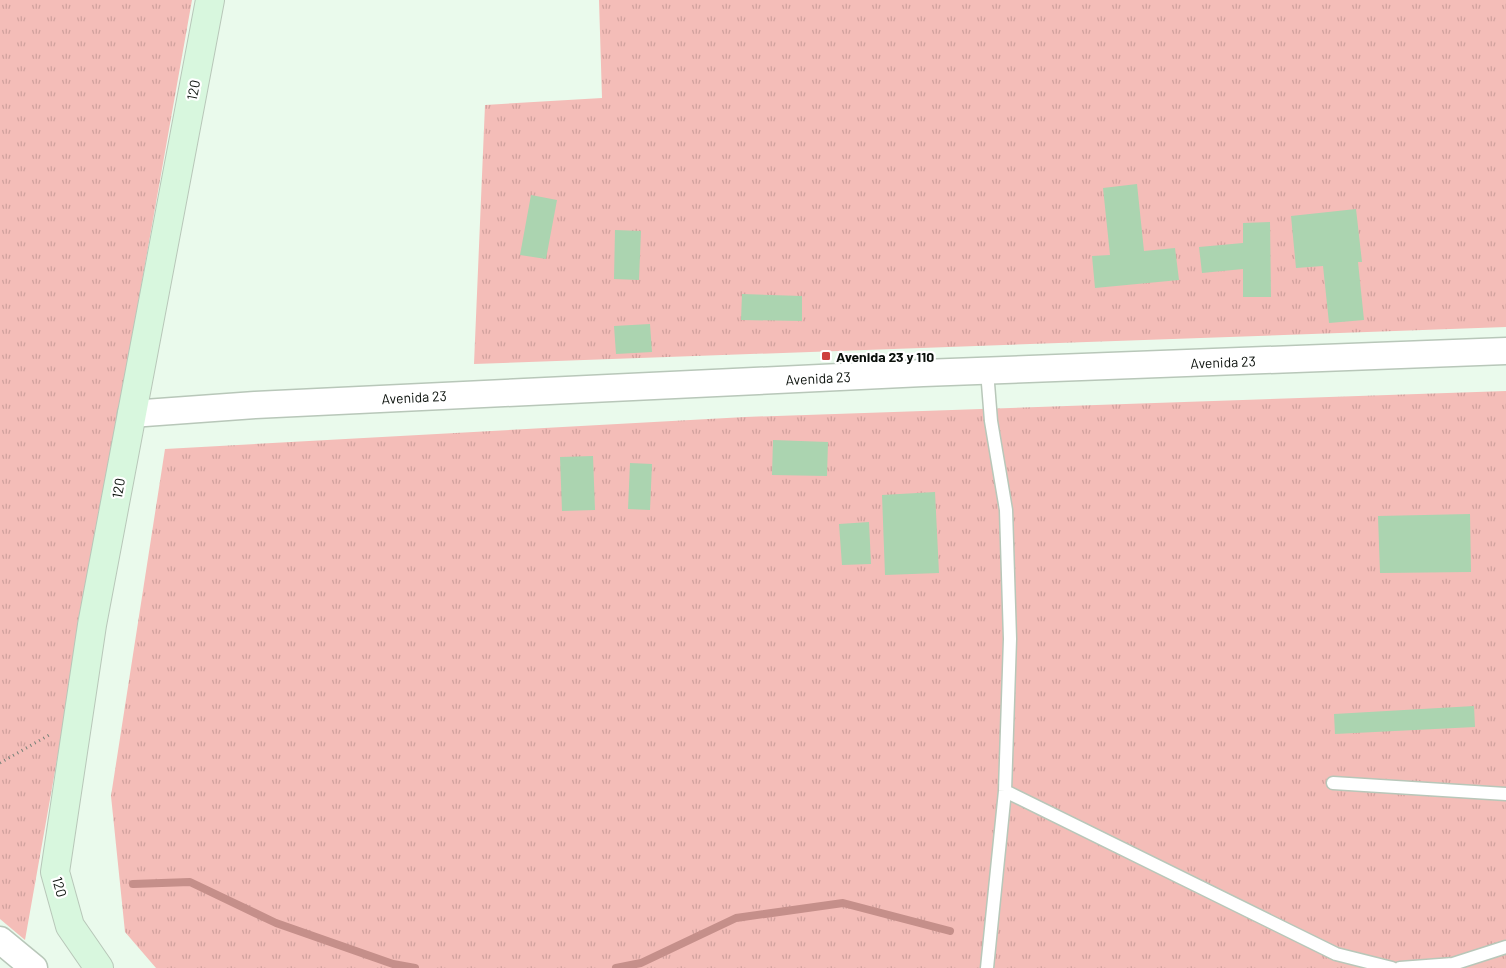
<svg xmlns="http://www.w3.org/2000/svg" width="1506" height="968" viewBox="0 0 1506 968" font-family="Barlow,sans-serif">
<defs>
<pattern id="grass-tufts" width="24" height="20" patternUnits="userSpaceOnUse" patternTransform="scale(1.25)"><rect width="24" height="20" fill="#f4bdb8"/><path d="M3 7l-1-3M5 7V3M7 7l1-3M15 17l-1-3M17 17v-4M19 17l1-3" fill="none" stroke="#d0a19d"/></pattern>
</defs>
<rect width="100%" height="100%" fill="#eafaec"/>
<!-- grass -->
<path fill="url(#grass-tufts)" d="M0 0H192L25 940 0 919Z
M599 0H1506V327L474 364 485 105 602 98Z
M1506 391V968H156L125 932 111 796 165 449 745 417Z"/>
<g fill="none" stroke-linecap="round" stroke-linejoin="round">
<!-- stream -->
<path stroke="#c58f8a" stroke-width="8" d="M133 884 190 882 276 923 393 964 415 968
M616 968 641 963 736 918 843 903 950 931"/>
</g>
<!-- building -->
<path fill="#abd4b0" d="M1137 184 1144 251 1175 248 1179 280 1095 288 1092 256 1110 255 1103 188Z
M531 195 557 200 546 259 520 255Z
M1356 209 1362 262H1358L1364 320 1329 323 1323 266 1296 268 1291 216Z
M1270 222 1271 297H1243V269L1202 273 1199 247 1243 243V223Z
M615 230 641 231 639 280 614 279Z
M742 294 802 296V321L741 320Z
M650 324 652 352 616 354 614 326Z
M773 440 828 442 827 476 772 475Z
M593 456 595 510 562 511 560 457Z
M630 463 652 464 650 510 628 509Z
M935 492 939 573 885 575 882 495Z
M1470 514 1471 572 1380 573 1378 516Z
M869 522 871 564 842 565 839 524Z
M1474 706 1475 727 1335 734 1334 714Z"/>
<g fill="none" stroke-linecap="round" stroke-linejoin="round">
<!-- lane casing -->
<g stroke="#b8c7b9" stroke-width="15">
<path id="lane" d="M987 371 991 421 1006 510 1010 639 1005 791 987 968
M1333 783 1506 794
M1005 791 1336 954 1392 968
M1400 968 1453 964 1506 947"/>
</g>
<!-- street casing -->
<g stroke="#b8c7b9" stroke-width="29">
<path id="street" d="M131 414 255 405 923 373 1506 351
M0 940 34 968"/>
</g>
<!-- secondary casing -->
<g stroke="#b8c7b9" stroke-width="30">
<path id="secondary" d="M99 968 70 926 55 872 92 625 210 0"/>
</g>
<!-- path -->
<path stroke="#758077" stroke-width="3" stroke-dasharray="1 4" stroke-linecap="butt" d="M0 763 49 735"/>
<!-- lane -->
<use href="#lane" stroke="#fff" stroke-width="12"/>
<!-- street -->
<use href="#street" stroke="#fff" stroke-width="26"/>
<!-- secondary -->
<use href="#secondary" stroke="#d8f7de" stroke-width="28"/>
</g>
<!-- markers -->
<rect fill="#ce3f3f" stroke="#fff" stroke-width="2" x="821" y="351" width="10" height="10" rx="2.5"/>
<g text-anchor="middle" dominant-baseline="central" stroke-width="4.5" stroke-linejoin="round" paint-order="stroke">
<!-- street labels -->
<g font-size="14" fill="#090f0a" stroke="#fff">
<text transform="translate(193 90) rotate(-79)">120</text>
<text transform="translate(1223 362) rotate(-2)">Avenida 23</text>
<text transform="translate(818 378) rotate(-3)">Avenida 23</text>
<text transform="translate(414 397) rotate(-3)">Avenida 23</text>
<text transform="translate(118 488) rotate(-80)">120</text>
<text transform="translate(60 887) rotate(75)">120</text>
</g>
<!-- poi labels -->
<g font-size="14" font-weight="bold" fill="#090f0a" stroke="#fff" text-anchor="start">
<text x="836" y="356">Avenida 23 y 110</text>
</g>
</g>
</svg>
